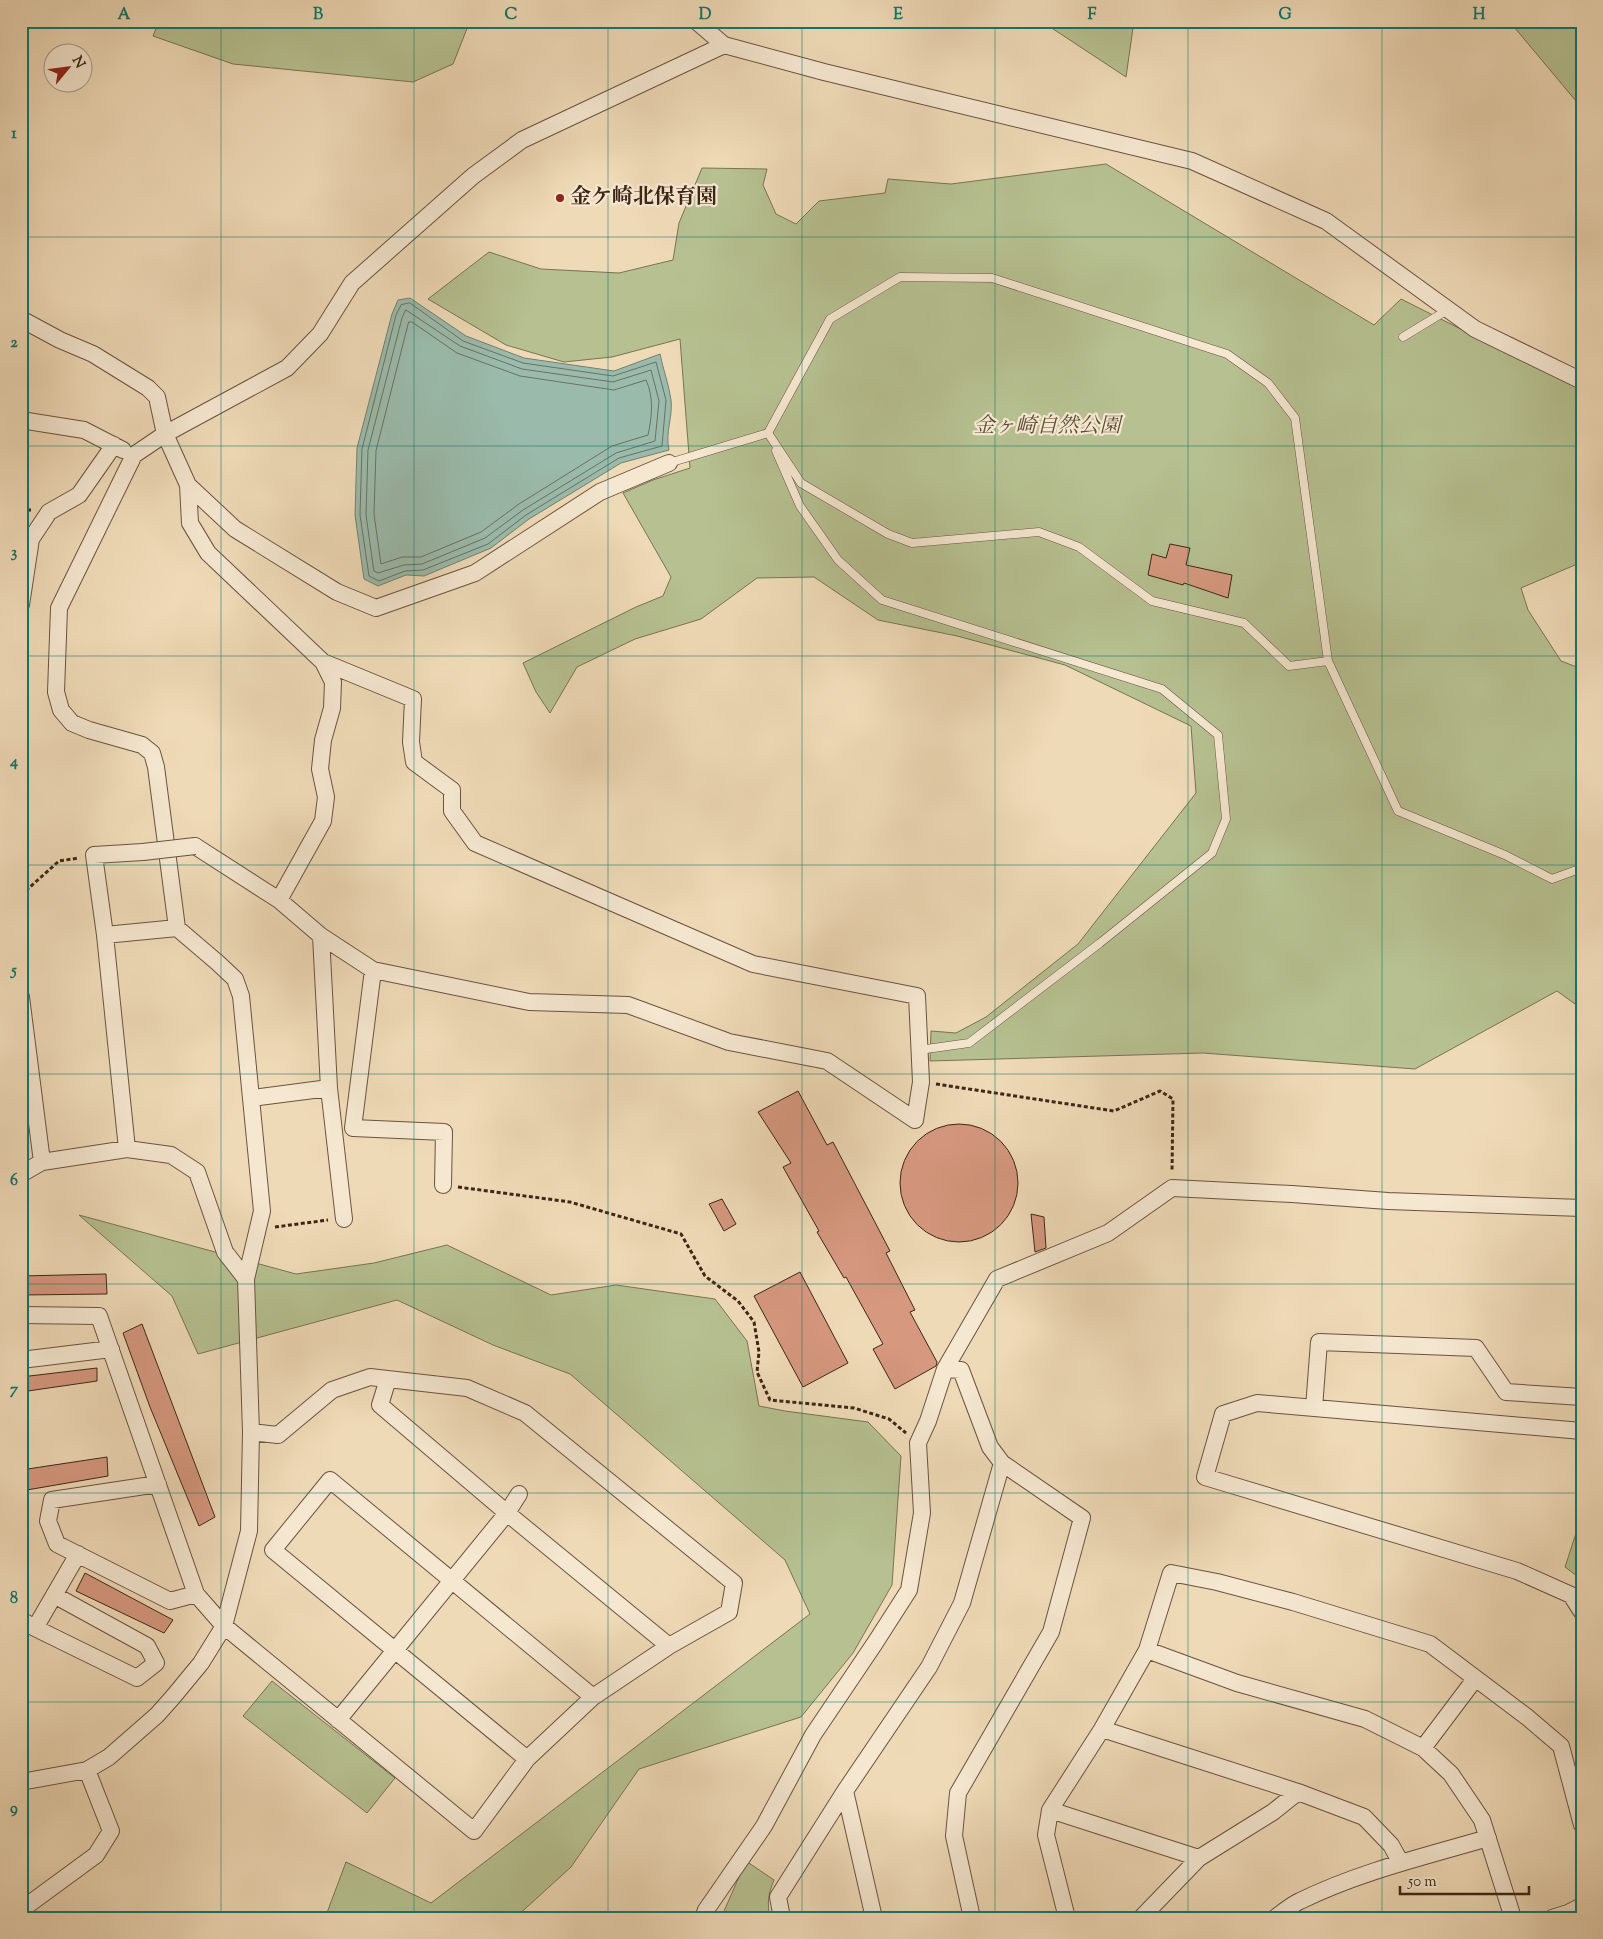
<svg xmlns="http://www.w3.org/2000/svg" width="1603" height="1939" viewBox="0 0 1603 1939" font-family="'Sorts Mill Goudy','Noto Serif JP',serif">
<rect width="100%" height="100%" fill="#efdab7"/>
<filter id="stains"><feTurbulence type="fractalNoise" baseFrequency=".004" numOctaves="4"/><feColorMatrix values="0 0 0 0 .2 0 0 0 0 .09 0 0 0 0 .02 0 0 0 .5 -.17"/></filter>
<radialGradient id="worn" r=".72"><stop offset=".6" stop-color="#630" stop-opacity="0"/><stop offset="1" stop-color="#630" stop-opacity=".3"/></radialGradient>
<!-- green -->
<path fill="#b6c090" stroke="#7a7354" d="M159 21H470L453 64 413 82 233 64 153 36Z
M1041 21H1134L1126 77Z
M1509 21H1582V107H1581Z
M1106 164 1374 325 1401 299 1574 386 1582 392V562L1521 588 1528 610 1561 661 1582 669V1009L1557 991 1415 1069 1203 1053 930 1061 931 1031 956 1033 986 1017 1078 944 1196 793 1191 726 1065 665 957 636 878 620 814 577 757 578 701 619 635 639 577 667 550 713 536 692 523 663 636 607 663 596 671 577 623 493 653 480 690 468 680 339 612 357 564 362 506 345 428 299 489 252 541 269 619 273 673 260 679 223 702 168 767 169 763 185 776 214 796 224 819 201 885 193 888 179 951 184Z
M79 1215 296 1274 374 1263 447 1245 551 1295 616 1285 715 1299 747 1341 759 1406 785 1411 868 1422 901 1456 892 1585 853 1653 801 1717 639 1769 571 1867 515 1918H325L346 1862 431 1903 810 1614 785 1560 570 1374 493 1345 397 1300 198 1354 172 1296Z
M1582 1515V1584L1577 1576 1565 1567Z
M272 1681 395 1778 367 1813 243 1716Z
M746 1861 774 1880C768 1894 767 1903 770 1918H721Z"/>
<!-- water -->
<path fill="#9abbac" stroke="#757f70" d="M410 298 466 336 524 358 614 371 660 354C663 369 669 385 671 400 673 417 665 432 669 450L621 463 529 519 491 548 424 576 406 575 378 586 364 579 355 515 357 448 392 314 398 300Z"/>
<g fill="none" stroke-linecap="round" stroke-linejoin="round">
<!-- shore -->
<path stroke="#6c7062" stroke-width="1" d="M410 303 463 341 523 363 613 376 656 362 666 400 662 446 619 458 526 515 488 544 423 570 405 571 379 581 369 576 360 515 362 449 396 315 401 305Z
M406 310 460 346 522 369 613 382 651 370 659 401 655 441 616 453 523 510 485 538 422 564 404 565 378 573 374 571 373 565 366 515 368 450 402 318Z
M409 322H412L457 353 520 376 614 390 646 380C654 397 652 417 648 435L612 446 519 504 481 532 421 557H402L381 564 374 514 376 451Z"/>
</g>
<!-- building -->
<path fill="#d6987f" stroke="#3d2617" d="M1170 544 1190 548 1186 565 1232 575 1228 598 1184 583 1183 585 1148 575 1152 554 1166 558Z
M798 1091 827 1145 833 1142 890 1251 886 1253 915 1310 910 1312 937 1362 936 1366 895 1389 873 1349 883 1344 846 1277 844 1278 817 1232 819 1231 783 1167 791 1163 758 1112Z
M900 1183a59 59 0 1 1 118 0a59 59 0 1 1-118 0Z
M722 1199 736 1224 724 1231 709 1204Z
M1031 1214 1044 1217 1046 1248 1035 1252Z
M800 1272 848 1363 803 1387 754 1296Z
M106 1274 107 1294 21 1295V1276Z
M142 1324 215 1517 199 1526 150 1407 123 1333Z
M97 1368V1381L21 1392V1377Z
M107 1457 108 1476 21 1491V1470Z
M85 1573 173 1620 164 1633 76 1591Z"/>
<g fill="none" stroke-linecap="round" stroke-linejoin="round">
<!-- service casing -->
<g stroke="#6a533f" stroke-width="9">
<path id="service" d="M1403 337 1449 309
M776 451 800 506 838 560 882 600 1162 689 1218 735 1226 819 1212 853 1100 943 969 1043 919 1050
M669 463 768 433 830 319 900 277 992 278 1227 354 1268 383 1295 418 1328 661 1289 666 1244 623 1152 601 1079 547 1039 532 912 543 888 534 801 483 768 433
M1328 661 1398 811 1505 855 1552 879 1582 868"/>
</g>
<!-- minor casing -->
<g stroke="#6a533f" stroke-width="18">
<path id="minor" d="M696 21 724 45 824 72 1192 161 1326 221 1475 329 1582 381
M21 319 60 340 93 354 148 388 157 397 165 434 188 485 235 529 337 592 376 608 475 573 600 492 669 463
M21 420 84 430 123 450
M188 485 190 523 208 553 323 662 333 682 332 708 323 740 320 769 326 797 323 821 279 900
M21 605 31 539 49 512 79 495 114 445
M195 846 279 900 321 936 373 970 529 1002 628 1005 729 1042 827 1061 915 1120 921 1082 917 996 753 964 475 843 452 811V790L414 762 411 742 413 699 323 662
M105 935 177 928
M321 936 329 1088 344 1219
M373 970 353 1128 444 1132 443 1185
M21 997 42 1162
M252 1098 329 1088
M127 1149 105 935 94 855 143 852
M21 1174 42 1162 127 1149 171 1155 197 1172 225 1252 246 1279
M21 1315 99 1316 196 1594 224 1626 474 1831 527 1759 593 1697 669 1646 729 1612 734 1583 525 1413 467 1388 370 1377 332 1390 278 1435 251 1432
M21 1360 111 1349
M945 1369 961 1370 990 1447 1002 1463
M388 1379 380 1405 507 1513 669 1646
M1314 1408 1319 1342 1476 1348 1506 1392 1582 1397
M1582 1431 1257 1403 1223 1414 1205 1477 1517 1571 1571 1595 1582 1612
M158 1484 52 1500 48 1521 57 1544 170 1601 196 1594
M21 1620 35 1628 137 1678 156 1663 147 1646 54 1595
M35 1628 78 1554
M1147 1650 1237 1683 1365 1719 1423 1748 1451 1774 1482 1820 1513 1918
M338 1720 507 1513 519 1494
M1102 1729 1298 1792
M1423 1748 1475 1679
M527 1759 273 1550 330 1480 593 1697
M21 1782 87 1770 109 1757 157 1715 173 1697 201 1663 224 1626 249 1531 251 1432 246 1279 262 1211 241 996 235 979 218 963 177 928 156 767 152 753 142 745 89 730 72 723 61 710 56 692 59 608 134 455 165 434 287 368 320 334 352 283 473 176 522 140 724 45
M845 1791 874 1918
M1050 1810 1199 1858
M21 1910 96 1855 111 1831 87 1770
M703 1918 706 1910 764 1826 813 1735 875 1643 909 1590 922 1513 918 1443 928 1421 945 1369 997 1279 1108 1233 1172 1188 1292 1194 1388 1201 1582 1208
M782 1918 778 1897 845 1791 929 1667 962 1603 1002 1463 1082 1518 1051 1632 958 1793 954 1836 972 1918
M1067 1918 1046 1835 1050 1810 1102 1729 1147 1650 1171 1573 1217 1582 1293 1602 1430 1644 1527 1717 1561 1746 1582 1825
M1141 1918 1199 1858 1273 1812 1298 1792 1364 1817 1391 1845 1401 1863
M1275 1918C1283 1912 1291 1905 1300 1901 1359 1872 1426 1856 1488 1838
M1552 1918 1568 1913 1582 1906"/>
</g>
<!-- path -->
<path stroke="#3d2617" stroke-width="3" stroke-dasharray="4 2.5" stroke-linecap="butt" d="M21 510H31
M21 895 59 861 79 858
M936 1084 1114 1111 1160 1091 1173 1099 1172 1172
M458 1187 570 1202 681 1234 705 1276 738 1301 754 1322 759 1352 757 1372 770 1400 854 1408 889 1419 906 1433
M275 1227 328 1220"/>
<!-- service -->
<use href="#service" stroke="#f5e7d0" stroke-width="8"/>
<!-- minor -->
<use href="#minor" stroke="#f5e7d0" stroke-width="16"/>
<!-- minor-bridge casing -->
<g stroke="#6a533f" stroke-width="18" stroke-linecap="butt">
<path id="minor-bridge" d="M143 852 195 846"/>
</g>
<!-- minor-bridge -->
<use href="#minor-bridge" stroke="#f5e7d0" stroke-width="16"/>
</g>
<!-- grid -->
<path fill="none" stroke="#0f766e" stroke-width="1" stroke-opacity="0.55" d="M221 21V1918M414 21V1918M608 21V1918M802 21V1918M995 21V1918M1188 21V1918M1382 21V1918M21 237H1582M21 446H1582M21 656H1582M21 865H1582M21 1074H1582M21 1284H1582M21 1493H1582M21 1702H1582"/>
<!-- markers -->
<circle fill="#8f2418" stroke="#f5e7d0" stroke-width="2" cx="560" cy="198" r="5"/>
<g text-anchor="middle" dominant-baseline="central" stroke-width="4.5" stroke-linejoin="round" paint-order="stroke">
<!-- poi labels -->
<g font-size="21" font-weight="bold" fill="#3d2617" stroke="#f5e7d0" text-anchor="start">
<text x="570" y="198">金ケ崎北保育園</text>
</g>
<!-- park labels -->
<g font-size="21" font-style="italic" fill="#5b4c35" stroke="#f5e7d0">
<text x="1047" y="427">金ヶ崎自然公園</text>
</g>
</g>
<!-- margin -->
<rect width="1603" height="1939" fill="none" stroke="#efdab7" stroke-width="55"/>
<!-- north arrow -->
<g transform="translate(68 68) rotate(61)"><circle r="24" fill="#f5e7d0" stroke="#ab9a86"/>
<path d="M0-4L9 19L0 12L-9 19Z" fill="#8f2418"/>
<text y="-8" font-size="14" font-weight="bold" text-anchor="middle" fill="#3d2617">N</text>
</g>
<!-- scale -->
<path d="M1400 1886v8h129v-8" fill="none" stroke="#3d2617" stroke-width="2.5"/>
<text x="1408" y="1886" font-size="15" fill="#3d2617" stroke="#f5e7d0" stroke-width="4" paint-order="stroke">50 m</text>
<rect x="28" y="28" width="1548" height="1884" fill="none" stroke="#0f766e" stroke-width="2"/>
<g font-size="16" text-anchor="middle" font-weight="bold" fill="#0f766e">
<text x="124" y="19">A</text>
<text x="318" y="19">B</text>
<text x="511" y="19">C</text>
<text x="705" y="19">D</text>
<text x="898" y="19">E</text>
<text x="1092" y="19">F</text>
<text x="1285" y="19">G</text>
<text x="1479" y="19">H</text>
<text x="14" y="138">1</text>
<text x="14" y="347">2</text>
<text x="14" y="557">3</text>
<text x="14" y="766">4</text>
<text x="14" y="975">5</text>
<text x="14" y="1185">6</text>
<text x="14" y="1394">7</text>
<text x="14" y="1603">8</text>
<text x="14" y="1813">9</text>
</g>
<rect width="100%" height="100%" filter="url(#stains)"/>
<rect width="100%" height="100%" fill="url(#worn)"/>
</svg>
